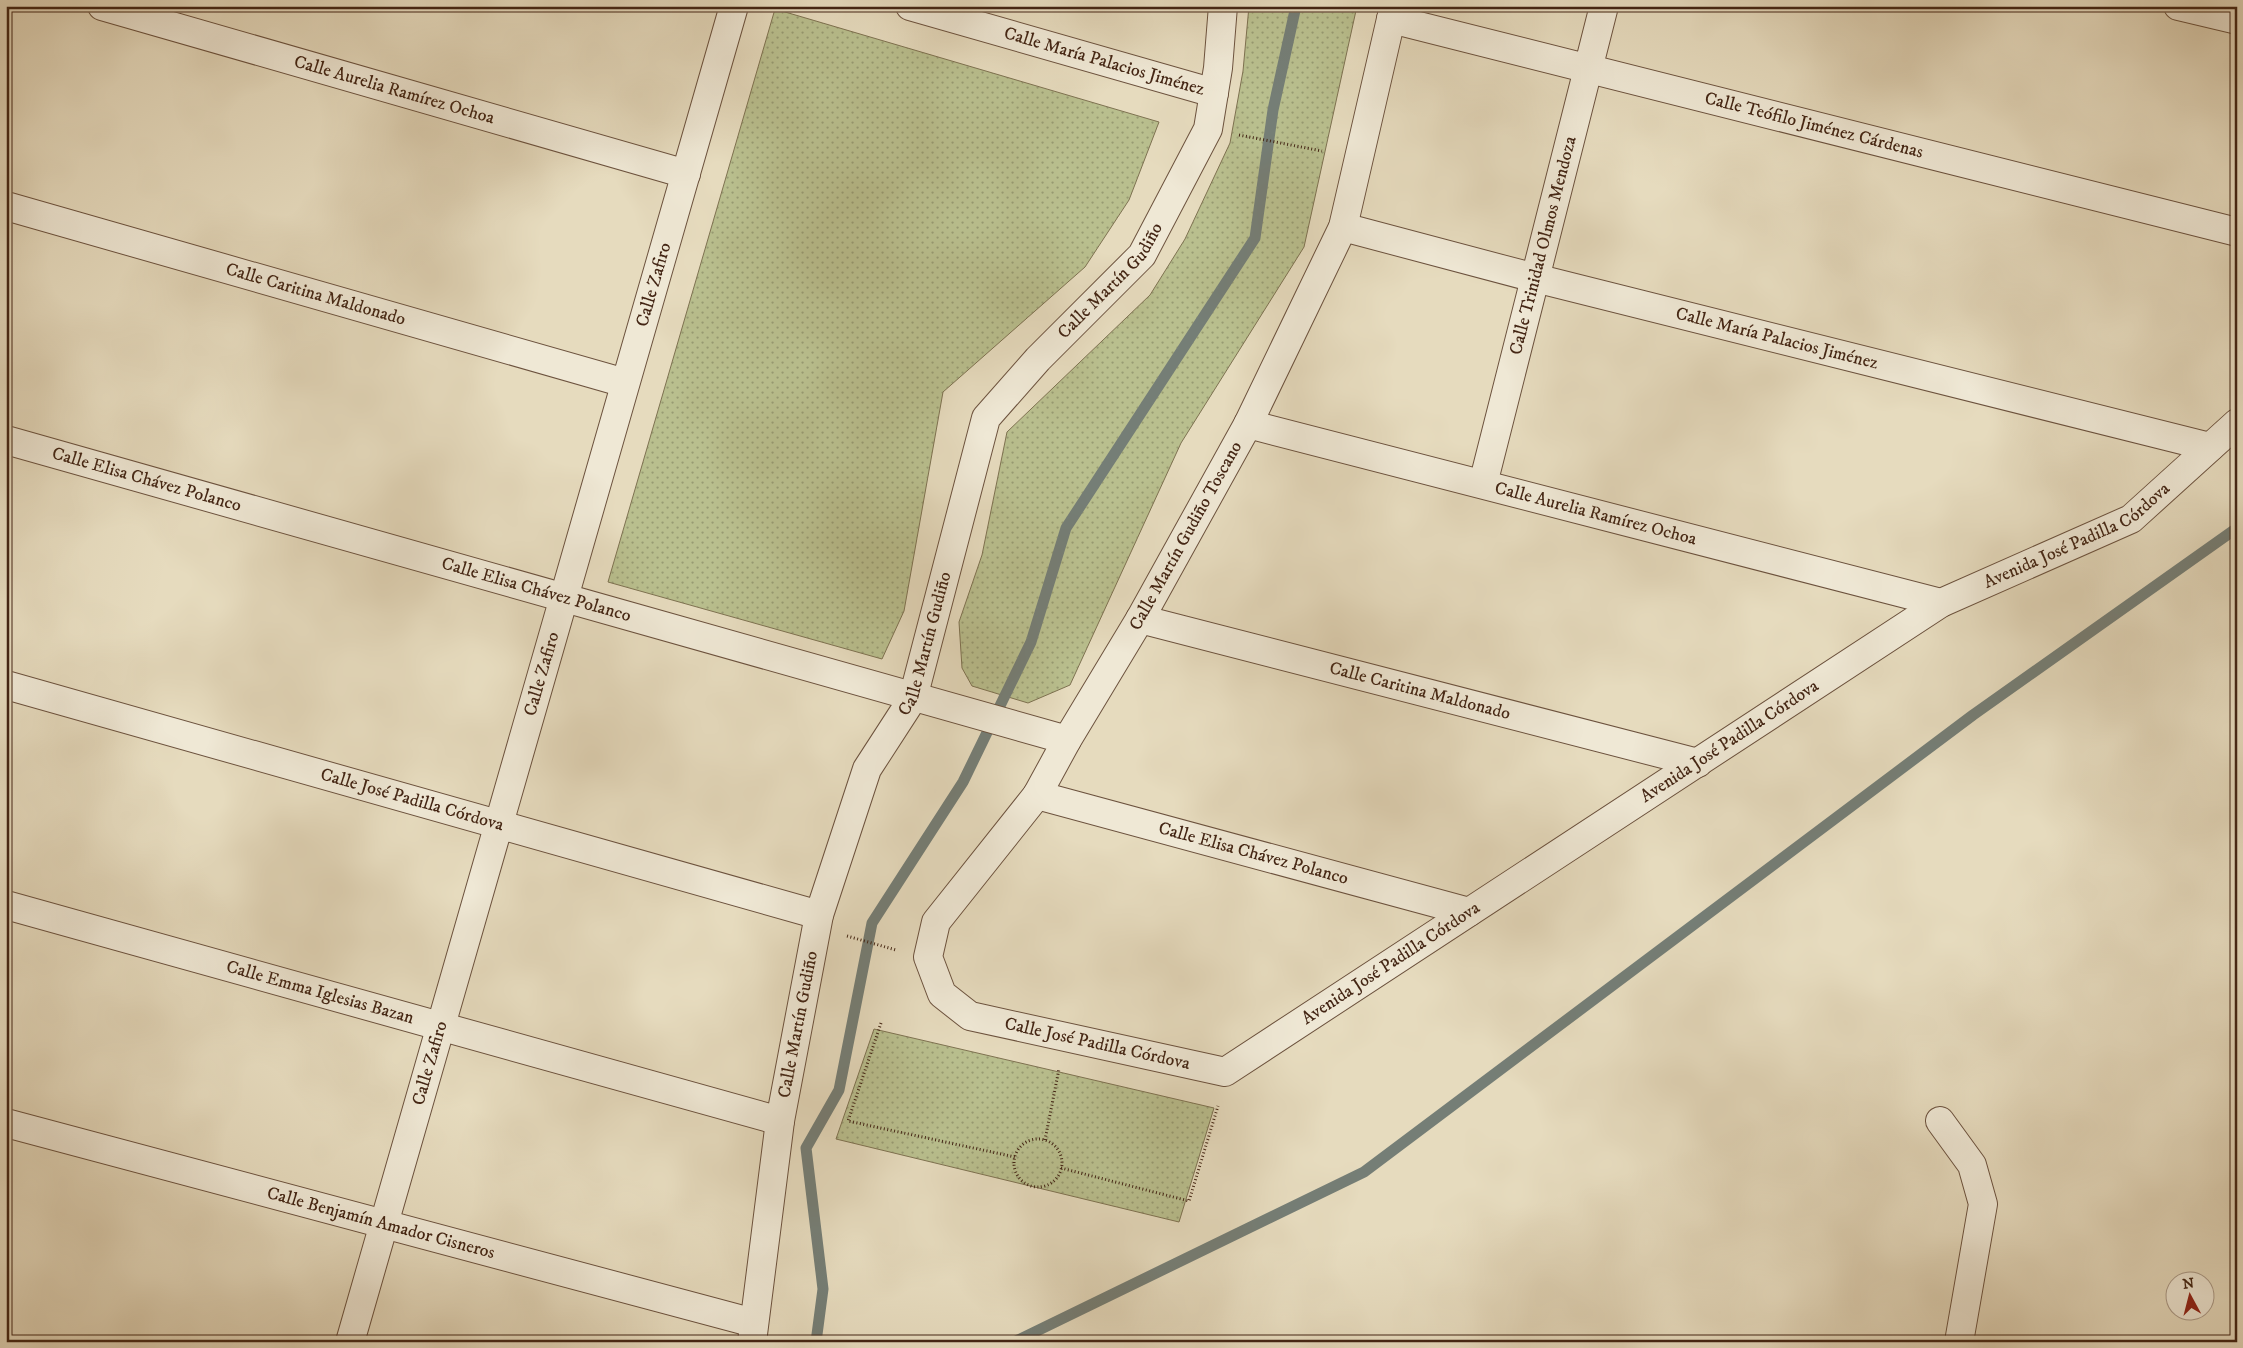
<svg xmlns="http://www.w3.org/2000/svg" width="2243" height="1348" viewBox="0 0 2243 1348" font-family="'IM FELL DW Pica',serif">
<defs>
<pattern id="grass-dots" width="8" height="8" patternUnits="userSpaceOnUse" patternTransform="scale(1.25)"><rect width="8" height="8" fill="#b9bf8e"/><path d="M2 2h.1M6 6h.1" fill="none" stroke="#989b73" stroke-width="1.8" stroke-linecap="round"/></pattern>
</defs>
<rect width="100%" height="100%" fill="#e6dbbe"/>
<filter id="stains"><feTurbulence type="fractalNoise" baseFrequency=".004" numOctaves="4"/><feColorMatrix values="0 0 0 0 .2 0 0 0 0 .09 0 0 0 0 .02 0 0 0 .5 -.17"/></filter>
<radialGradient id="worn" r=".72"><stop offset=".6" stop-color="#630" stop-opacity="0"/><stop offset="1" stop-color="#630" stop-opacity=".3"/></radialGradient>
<!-- grass -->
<path fill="url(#grass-dots)" stroke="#7e7251" d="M1249 6H1357L1304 247 1181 443 1070 685 1028 703 972 686 962 668 959 622 982 555 1007 432 1150 295 1185 239 1230 143 1243 71Z
M775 9 1159 122 1129 200 1085 267 943 392 904 611 882 659 608 582Z
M874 1029 1214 1108 1179 1222 836 1139Z"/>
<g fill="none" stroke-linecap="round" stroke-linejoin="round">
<!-- stream -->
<path stroke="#757e76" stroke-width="11" d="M816 1342 823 1289 806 1148 839 1090 872 923 963 782 1031 642 1066 528 1255 238 1273 110 1296 6
M1014 1342 1364 1172 1973 715 2237 528"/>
<!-- minor casing -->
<g stroke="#6c523e" stroke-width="30">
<g id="minor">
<path id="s1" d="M102 6 686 174"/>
<path id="s2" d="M910 6 1214 93"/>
<path id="s3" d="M1394 6 1343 227 1248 424 1140 619 1067 740 1037 795 936 922 928 957 942 994 970 1016 1225 1072 1941 603 2131 519 2237 423"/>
<path d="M2178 6 2237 20"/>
<path id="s4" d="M1391 19 2237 232"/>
<path id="s5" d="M6 206 625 383"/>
<path id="s6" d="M1343 227 1535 278 2210 447"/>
<path id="s7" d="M1248 424 1941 603"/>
<path id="s8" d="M6 440 1067 740"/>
<path id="s9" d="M1483 484 1604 6"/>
<path id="s10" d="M1140 619 1698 763"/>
<path id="s11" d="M6 685 819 915"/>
<path id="s12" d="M1037 795 1469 912"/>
<path id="s13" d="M6 905 780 1121"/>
<path d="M1940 1121 1972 1165 1983 1204 1959 1342"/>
<path id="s14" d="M6 1123 754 1323"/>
<path id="s15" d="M350 1342 734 6"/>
<path id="s16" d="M752 1342 780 1121 819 915 867 769 913 698 986 418 1038 359 1142 255 1208 129 1218 68 1223 6"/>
</g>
</g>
<!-- path -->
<path stroke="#432514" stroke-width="3" stroke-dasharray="1 2.5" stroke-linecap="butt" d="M1239 135 1322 151
M847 936 896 950
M881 1023 848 1121 1015 1157
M1014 1163a24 24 0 1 1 48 0a24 24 0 1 1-48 0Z
M1045 1140 1059 1069
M1061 1168 1189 1201 1218 1106"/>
<!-- minor -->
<use href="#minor" stroke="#efe8d5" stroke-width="28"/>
</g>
<g text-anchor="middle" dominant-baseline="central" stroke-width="4" stroke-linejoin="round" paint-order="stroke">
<!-- street labels -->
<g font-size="18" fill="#432514" stroke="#efe8d5">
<text stroke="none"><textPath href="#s2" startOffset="202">Calle María Palacios Jiménez</textPath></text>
<text stroke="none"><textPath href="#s1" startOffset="304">Calle Aurelia Ramírez Ochoa</textPath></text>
<text stroke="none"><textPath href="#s4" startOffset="436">Calle Teófilo Jiménez Cárdenas</textPath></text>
<text stroke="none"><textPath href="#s9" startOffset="246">Calle Trinidad Olmos Mendoza</textPath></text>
<text stroke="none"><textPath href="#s16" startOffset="1146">Calle Martín Gudiño</textPath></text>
<text stroke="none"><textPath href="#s15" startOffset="1100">Calle Zafiro</textPath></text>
<text stroke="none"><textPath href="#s5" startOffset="322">Calle Caritina Maldonado</textPath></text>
<text stroke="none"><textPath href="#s6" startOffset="448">Calle María Palacios Jiménez</textPath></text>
<text stroke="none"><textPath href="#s8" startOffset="146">Calle Elisa Chávez Polanco</textPath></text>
<text stroke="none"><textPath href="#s7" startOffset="359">Calle Aurelia Ramírez Ochoa</textPath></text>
<text stroke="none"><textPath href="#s3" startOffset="2415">Avenida José Padilla Córdova</textPath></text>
<text transform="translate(1186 536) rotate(-61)">Calle Martín Gudiño Toscano</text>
<text stroke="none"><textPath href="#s8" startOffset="551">Calle Elisa Chávez Polanco</textPath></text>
<text stroke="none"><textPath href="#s16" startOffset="726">Calle Martín Gudiño</textPath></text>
<text stroke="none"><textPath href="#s15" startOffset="695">Calle Zafiro</textPath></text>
<text stroke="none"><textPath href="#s10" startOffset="289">Calle Caritina Maldonado</textPath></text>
<text stroke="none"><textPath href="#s3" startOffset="2010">Avenida José Padilla Córdova</textPath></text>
<text stroke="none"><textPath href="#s11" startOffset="422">Calle José Padilla Córdova</textPath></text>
<text stroke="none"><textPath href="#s12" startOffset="224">Calle Elisa Chávez Polanco</textPath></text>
<text stroke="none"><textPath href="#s3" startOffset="1605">Avenida José Padilla Córdova</textPath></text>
<text stroke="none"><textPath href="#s13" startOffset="326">Calle Emma Iglesias Bazan</textPath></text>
<text stroke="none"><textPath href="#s16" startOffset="321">Calle Martín Gudiño</textPath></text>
<text stroke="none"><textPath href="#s3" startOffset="1276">Calle José Padilla Córdova</textPath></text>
<text stroke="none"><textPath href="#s15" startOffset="290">Calle Zafiro</textPath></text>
<text stroke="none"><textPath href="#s14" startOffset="388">Calle Benjamín Amador Cisneros</textPath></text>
</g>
</g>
<!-- margin -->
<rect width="2243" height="1348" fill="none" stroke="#e6dbbe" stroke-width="25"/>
<rect x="8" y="8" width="2228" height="1333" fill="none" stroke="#432514" stroke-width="2.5"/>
<rect x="12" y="12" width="2218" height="1323" fill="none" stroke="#432514"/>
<!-- north arrow -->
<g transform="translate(2190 1296) rotate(353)"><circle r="24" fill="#efe8d5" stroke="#aa9a88"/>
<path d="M0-4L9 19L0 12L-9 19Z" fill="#8f2418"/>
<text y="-8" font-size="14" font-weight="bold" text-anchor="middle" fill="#432514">N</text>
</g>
<rect width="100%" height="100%" filter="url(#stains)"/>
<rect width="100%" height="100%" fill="url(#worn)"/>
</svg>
